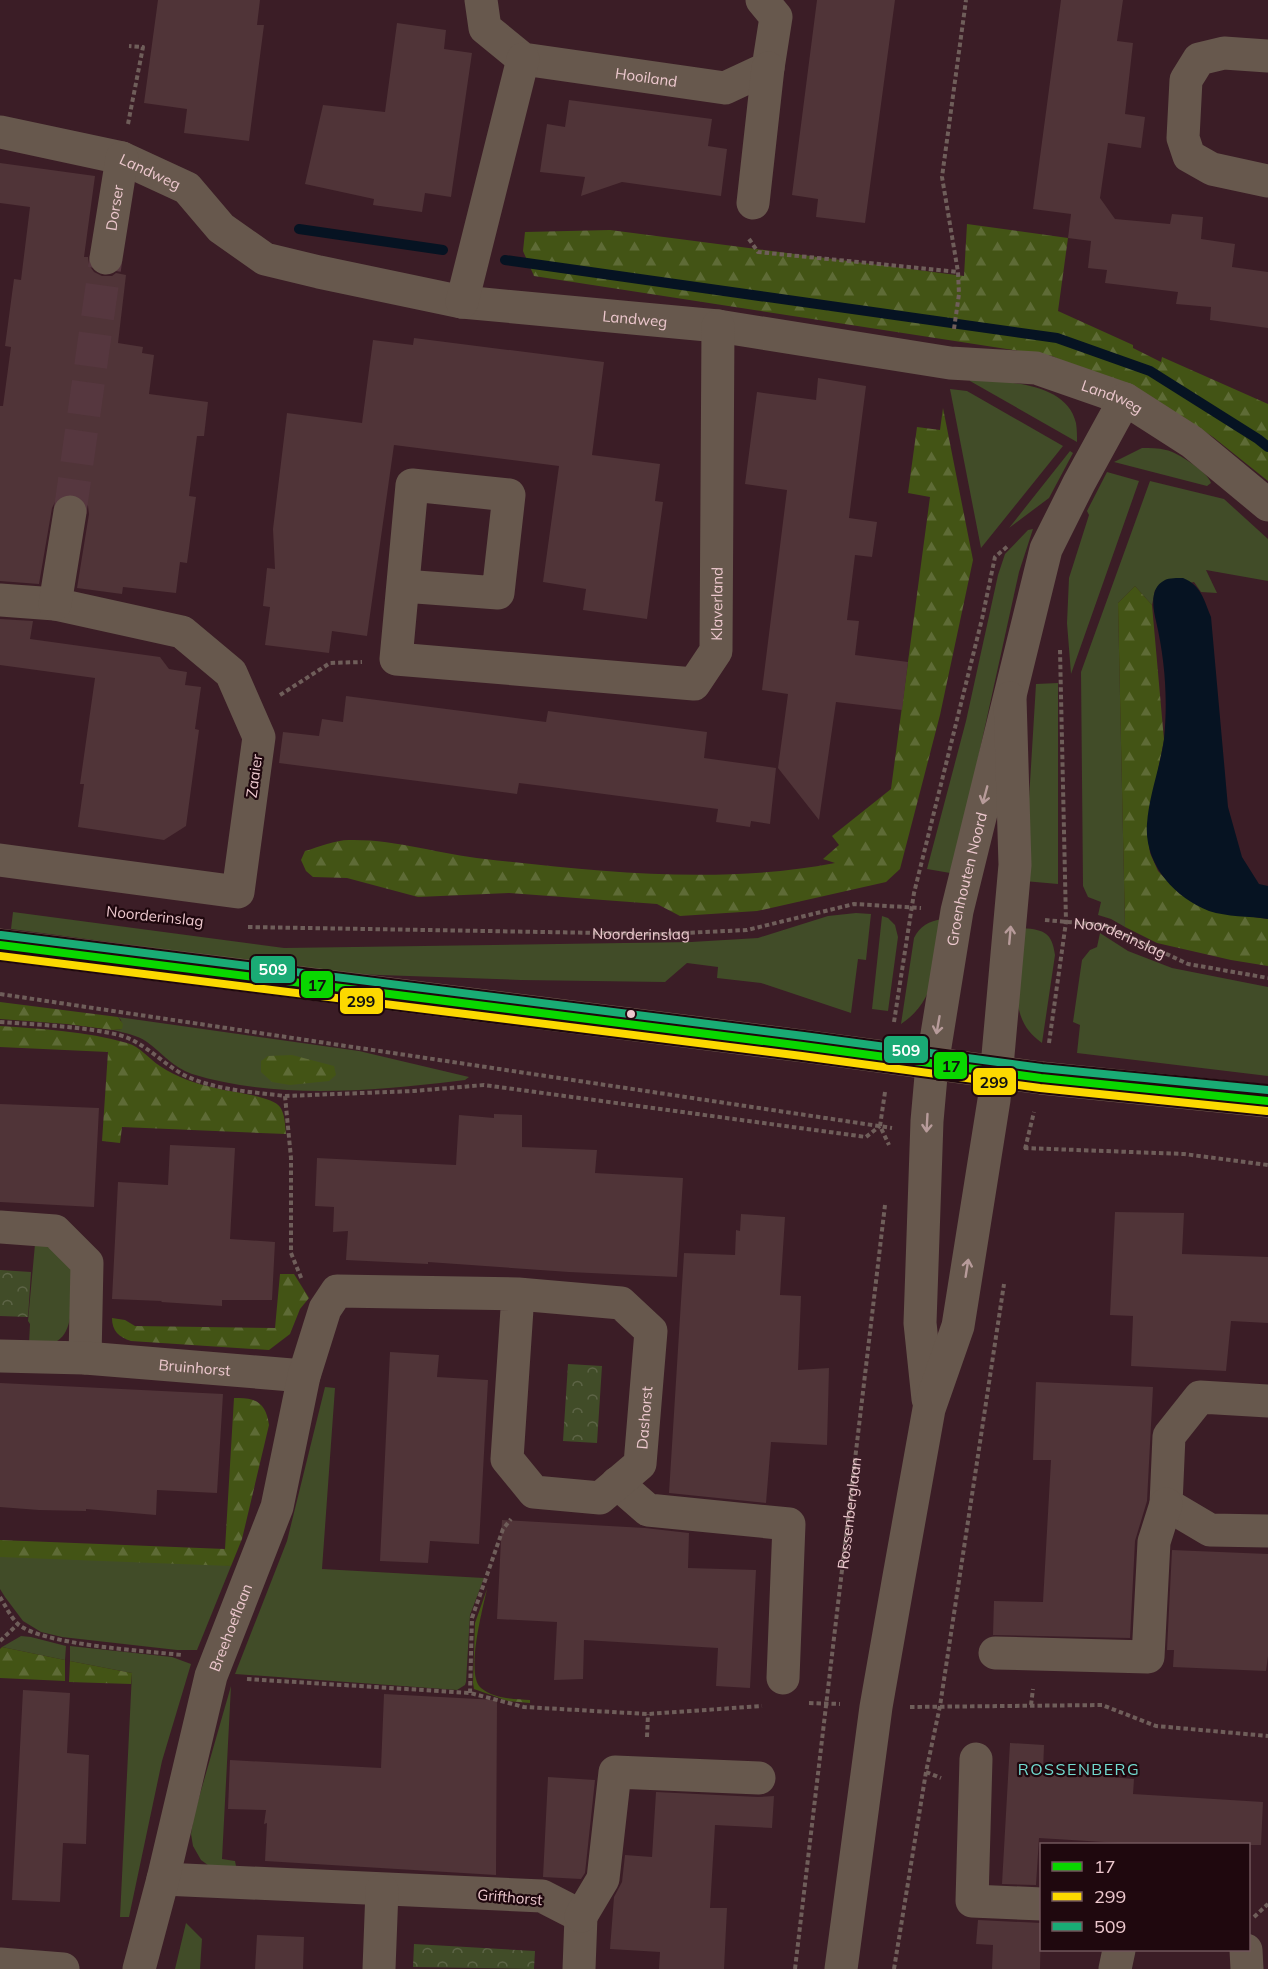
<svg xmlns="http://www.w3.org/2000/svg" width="1268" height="1969" viewBox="0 0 1268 1969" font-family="Mulish,sans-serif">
<defs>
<pattern id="forest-firs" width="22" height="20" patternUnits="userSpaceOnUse" patternTransform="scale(1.5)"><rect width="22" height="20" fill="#435415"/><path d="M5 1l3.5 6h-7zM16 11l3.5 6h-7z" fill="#5e6b36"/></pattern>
<pattern id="park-crowns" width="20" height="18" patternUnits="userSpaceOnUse" patternTransform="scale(1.5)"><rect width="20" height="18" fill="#414c28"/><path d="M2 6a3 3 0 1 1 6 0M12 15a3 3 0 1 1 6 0" fill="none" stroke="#5d6446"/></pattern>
</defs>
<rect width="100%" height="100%" fill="#3b1d26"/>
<!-- grass -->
<path fill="#414c28" d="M970 378C1005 383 1066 381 1076 423 1077 429 1077 436 1077 442L970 381Z
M950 389 967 391 1063 446 981 548Z
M1142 448C1150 448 1158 448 1166 450 1177 452 1208 472 1211 483L1207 486 1114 462Z
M1070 451 1073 453 1049 498 1009 528Z
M1107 472 1139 481 1071 674 1067 623 1069 578 1089 515 1087 511Z
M1150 481 1224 499 1268 539V581L1206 570 1217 593 1201 592 1194 582 1155 590 1152 605 1135 586 1118 603 1125 927 1111 919 1098 915 1101 902 1088 897 1083 886 1081 672Z
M1033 529 1019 572 966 813 956 874 927 869 966 721 998 575 1005 554 1028 530Z
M1058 683V884L1024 881 1036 684Z
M13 912 284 948 691 942 758 938 828 916 856 913 871 914 866 960 858 959 851 1013 761 983 717 978 718 967 687 963 665 982 521 980 351 974 11 929Z
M882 916 888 918 895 925 898 937 888 1011 872 1009Z
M942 919C936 960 938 1000 901 1024L914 938C920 926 929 921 942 919Z
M1023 928C1045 930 1052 933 1055 955L1042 1043C1028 1033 1021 1022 1018 1005Z
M1100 933 1128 951 1172 968 1268 987V1076L1077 1053 1080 1025 1073 1022 1082 960 1090 950 1097 947Z
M118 1017 359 1051 469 1077 465 1080 457 1081C370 1091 277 1100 192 1074 174 1068 162 1053 147 1042 137 1035 125 1033 113 1030L122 1029 121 1020Z
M35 1244 54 1246 71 1265C71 1285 78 1335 53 1343 46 1345 36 1344 29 1344L30 1324 28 1321Z
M325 1387 335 1388 322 1569 484 1578 470 1615 466 1682 465 1685 457 1690 235 1674 287 1541Z
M0 1556 219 1564 231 1566 197 1650H177L62 1637 41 1632 23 1621 5 1597 0 1589Z
M21 1636 31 1637 66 1646 65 1660 2 1647Z
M70 1646 172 1657 191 1664 162 1761 129 1917H120L132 1673 70 1661Z
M231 1686 222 1859 235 1861 236 1866 232 1870 212 1868 201 1860 193 1846 191 1834 194 1815Z
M186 1923 202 1939 200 1969H175Z"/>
<!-- forest -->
<path fill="url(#forest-firs)" d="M967 224 1068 238 1058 311 1133 345V348L1161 362 1162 357 1268 404V481L1213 437 1170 409 1052 356 534 276 523 251 525 232 610 230 964 276Z
M943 408 973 560 940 715 900 869 886 882 757 911 680 916 657 904 509 893 418 897 347 878 313 877 306 871 301 860 305 851C319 847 335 840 349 840 395 839 439 854 485 859 599 872 721 885 835 863L823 859 839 845 832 836 891 789 930 497 908 493 917 427 940 430Z
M1135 586 1152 605 1164 740 1147 826 1150 853 1158 871 1180 894 1210 911 1268 919V966L1231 960 1157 943 1125 927 1118 603Z
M0 1002 118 1017 123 1024 122 1029 113 1030 66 1024 0 1019Z
M0 1026C42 1029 86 1031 127 1043 141 1047 149 1059 160 1066 176 1077 197 1084 215 1088 230 1092 273 1096 280 1107 285 1114 285 1125 286 1134L122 1127 120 1143 102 1141 108 1052 0 1047Z
M292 1055 334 1066 336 1075 329 1081 290 1085 272 1082 261 1072V1061L268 1056Z
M280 1274H294L309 1298 300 1309 290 1334 269 1350 131 1341C119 1337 112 1331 112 1318L125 1320 135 1326 275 1328Z
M234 1398C256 1397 266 1403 269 1425L242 1539 231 1566 0 1557V1540L225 1549Z
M487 1589C483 1607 465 1675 481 1688 494 1699 514 1699 530 1700V1703L508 1701 474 1689 473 1683 475 1623Z
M2 1647 65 1660V1681L0 1678V1649Z
M70 1661 132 1673 131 1684 69 1682Z"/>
<!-- park -->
<path fill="url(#park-crowns)" d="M0 1270 31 1272 28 1317 0 1316Z
M568 1364 602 1366 597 1443 563 1441Z
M414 1944 535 1951 534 1969 413 1967Z"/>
<!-- water -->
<path fill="#061322" d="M1183 578C1201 585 1204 600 1211 617L1228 807 1242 857 1259 884 1268 886V919C1249 916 1227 917 1209 911 1174 897 1144 864 1147 824 1149 795 1160 768 1164 739 1168 699 1165 660 1156 621 1153 608 1149 588 1165 580 1169 578 1178 578 1183 578Z"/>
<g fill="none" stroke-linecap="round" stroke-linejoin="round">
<!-- stream -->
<path stroke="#061322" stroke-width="10" d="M299 229 443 250
M505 260 1057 338 1150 371 1258 439 1268 447"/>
</g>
<!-- building -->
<path fill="#503438" d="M158 0H260L257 25H264L249 141 184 133 187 109 144 103Z
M817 0H895L865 223 816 217 818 199 792 195Z
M1061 0H1123L1117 41 1133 43 1125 114 1145 117 1141 148 1108 143 1100 198 1115 219 1170 224 1172 214 1203 217 1201 239 1235 244 1232 267 1268 272V328L1210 320 1211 307 1176 304 1178 292 1105 283 1107 270 1088 268 1091 241 1068 238 1071 214 1033 209Z
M397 23 446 30 444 49 472 53 451 197 425 193 422 212 373 205 374 199 305 184 323 105 385 112Z
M569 100 712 119 708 146 727 149 721 196 622 182 581 196 585 177 540 172 547 124 565 127Z
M0 163 95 176 84 257H88L89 265 94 272 102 276H112L116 273 126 275 118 343 143 347 142 353 154 355 149 394 208 402 204 436H197L189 496 196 497 187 563 180 562 176 593 123 587 122 594 77 588 89 514 88 506 82 498 72 493 64 494 56 500 52 508 39 584 0 581V406H3L11 347 5 346 14 279 21 280 30 207 0 203Z
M414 338 604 362 592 455 660 464 655 501 663 502 647 619 583 610 586 589 543 582 559 466 394 445 367 636 332 631 329 653 265 645 270 607 263 606 267 568 275 569 273 529 287 413 362 423 373 340 413 345Z
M818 378 866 386 849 518 877 522 872 557 855 555 847 620 859 621 855 655 908 662 902 710 836 702 819 820 778 768 788 694 762 690 787 490 745 484 757 392 816 400Z
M0 619 33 621 30 639 160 657 169 669 187 672 185 685 201 687 195 729 199 730 186 826 164 840 78 827 84 784H80L95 678 0 665Z
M346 696 546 722 548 711 707 732 704 758 776 768 770 824 751 821 750 827 716 822 718 809 551 787 519 783 517 794 279 763 283 732 319 736 322 719 343 722Z
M0 1104 99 1108 94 1207 0 1202Z
M494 1114 522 1115V1147L597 1150 595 1173 683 1178 677 1277 569 1272 428 1262V1264L346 1260 348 1231 333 1232 334 1207 315 1206 317 1158 456 1165 459 1115 494 1118Z
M170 1145 235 1148 230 1239 275 1242 272 1300H222V1306L161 1302 162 1301 112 1299 118 1182 168 1185Z
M1115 1212 1184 1213 1182 1254 1268 1257V1323L1231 1321 1226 1371 1131 1366 1133 1316 1110 1315Z
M741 1214 785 1217 780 1295 801 1296 798 1370 829 1368 827 1445 771 1442 766 1503 669 1493 684 1253 735 1255 736 1230 740 1231Z
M390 1352 439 1355 437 1377 488 1380 479 1544 430 1541 428 1563 380 1561Z
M1036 1382 1153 1387 1147 1501 1135 1541 1130 1638 993 1635 994 1601 1043 1602 1051 1460H1033Z
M0 1383 223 1394 217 1493 157 1490 156 1515 86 1509V1511L39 1510 0 1507Z
M502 1520 645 1528 689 1533 688 1568 756 1570 750 1688 716 1686 718 1648 584 1640 583 1679 554 1680 557 1622 497 1619Z
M1172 1550 1268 1554V1656L1266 1671 1173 1667 1174 1650H1167Z
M23 1690 70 1693 67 1753 89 1755 86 1844 63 1843 60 1902 12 1900Z
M384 1694 497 1700 496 1875 265 1861 267 1823 264 1824 266 1810 228 1809 230 1760 381 1768Z
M1010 1743 1044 1745 1043 1771 1134 1779 1133 1794 1263 1802 1261 1845H1152L1039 1838 1036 1885 1002 1884Z
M548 1777 595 1780 585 1873 581 1879 543 1877Z
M656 1792 758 1797 774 1796 772 1828 715 1825 710 1908H727L724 1969H659L660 1952 610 1949 614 1897 622 1882 625 1855 652 1857Z
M978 1920 1041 1923 1040 1969H992L993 1945 976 1944Z
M257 1935 304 1937 303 1969H255Z"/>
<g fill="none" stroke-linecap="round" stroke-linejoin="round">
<!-- minor-tunnel -->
<path stroke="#56373f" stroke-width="33" stroke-dasharray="33 16" stroke-linecap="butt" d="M70 512 106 258"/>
<!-- path -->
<g stroke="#6f5e5a" stroke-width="4" stroke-dasharray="4.5 3" stroke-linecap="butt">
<path d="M128 124 143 47 129 46"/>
<path d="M749 239 758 252 958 272"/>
<path d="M954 329 959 294 958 272 942 177 966 0"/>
<path d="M280 695 330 663 362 662"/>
<path id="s1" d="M1045 920 1104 925 1188 964 1268 978"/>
<path id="s2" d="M248 927 663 934 747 930 854 904 921 908"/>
<path d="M0 994 892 1128"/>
<path d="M0 1022C39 1025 81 1026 119 1035 145 1042 162 1064 186 1076 216 1090 252 1092 285 1096L291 1158V1253L302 1280"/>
<path d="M894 1022 914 893 982 619 995 557 1009 545"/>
<path d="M1049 1043 1066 922 1060 650"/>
<path d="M885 1092 880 1126 889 1145"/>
<path d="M285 1096 414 1091 484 1085 866 1137 880 1126"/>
<path d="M1024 1148 1184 1154 1268 1165"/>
<path d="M1025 1149 1034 1112"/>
<path d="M0 1597C5 1605 11 1618 18 1624 42 1645 147 1651 182 1655"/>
<path d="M0 1641 18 1624"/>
<path d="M247 1679 470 1693 524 1707 648 1714 762 1706"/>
<path d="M470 1693 472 1618 503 1529 511 1519"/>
<path d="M809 1703 840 1704"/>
<path d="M1031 1705 1033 1689"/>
<path d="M910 1707 1102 1705 1156 1726 1268 1736"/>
<path d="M647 1737 648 1714"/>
<path d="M926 1772 941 1778"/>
<path d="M1254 1917 1268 1904"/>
<path id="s3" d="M795 1969 885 1205"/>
<path d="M894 1969 926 1772 940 1706 1004 1284"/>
</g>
<!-- minor -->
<g stroke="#67584d" stroke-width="33">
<path id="s4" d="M481 0 485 28 523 59 725 88 768 68 776 17 762 0"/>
<path d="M1268 56 1224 53 1199 59 1186 80 1183 138 1189 156 1212 169 1268 181"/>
<path id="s5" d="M0 132 122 158 187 188 221 228 265 259 319 272 462 302 718 326 950 363 1036 368 1125 399 1192 442 1268 505"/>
<path d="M753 203 768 68"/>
<path id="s6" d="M106 258 122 158"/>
<path d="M462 302 523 59"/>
<path id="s7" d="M403 586 498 593 509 495 412 485 396 659 694 684 716 651 718 326"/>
<path d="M0 600 55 604 182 632 231 673 259 737 238 892 0 860"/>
<path d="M55 604 70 512"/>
<path d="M0 1227 55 1231 87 1263 85 1358"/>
<path id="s8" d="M0 1356 85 1358 304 1376"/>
<path id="s9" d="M928 1399 920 1323 927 1121 932 1065 957 911 1046 549 1079 483 1125 399"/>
<path d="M1268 1401 1200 1397 1169 1436 1166 1504 1210 1530 1268 1531"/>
<path d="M617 1483 648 1510 789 1524 783 1678"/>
<path d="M995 1653 1148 1657 1154 1542 1166 1504"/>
<path d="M976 1759 972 1901 1042 1904"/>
<path d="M163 1879 542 1896 581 1916 579 1969"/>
<path d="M581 1916 603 1879 615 1772 759 1778"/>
<path d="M1246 1950 1247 1969"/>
<path d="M0 1964 63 1969"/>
<path id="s10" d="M139 1969 163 1879 211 1676 277 1507 304 1376 325 1309 337 1291 518 1294 507 1459 534 1492 600 1498 640 1464 651 1331 621 1303 518 1294"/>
<path d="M379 1969 382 1890"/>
<path d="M841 1969 876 1707 898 1582 929 1409 958 1326 994 1100 1015 865 1010 698"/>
<path d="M1115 1969 1119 1950"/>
</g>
<!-- major -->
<path stroke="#745e51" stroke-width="33" d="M0 945 803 1046 1041 1078 1268 1101"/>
<!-- bus-1 casing -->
<g stroke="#1f080e" stroke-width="12">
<path id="bus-1" d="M0 945 803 1046 1041 1078 1268 1101"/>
</g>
<!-- bus-2 casing -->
<g stroke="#1f080e" stroke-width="12">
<path id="bus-2" d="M0 956 802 1056 1040 1088 1267 1111"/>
</g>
<!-- bus-3 casing -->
<g stroke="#1f080e" stroke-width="12">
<path id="bus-3" d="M1 935 804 1036 1042 1068 1268 1090"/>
</g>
<!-- bus-1 -->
<use href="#bus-1" stroke="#09d700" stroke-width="8"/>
<!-- bus-2 -->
<use href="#bus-2" stroke="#fcd900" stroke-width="8"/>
<!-- bus-3 -->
<use href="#bus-3" stroke="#1aab75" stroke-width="8"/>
</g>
<!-- one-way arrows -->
<defs><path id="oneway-shaft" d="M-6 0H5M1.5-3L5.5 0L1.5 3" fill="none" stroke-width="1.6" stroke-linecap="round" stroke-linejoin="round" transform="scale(1.5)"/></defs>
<g stroke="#b79b9a">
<use href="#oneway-shaft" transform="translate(985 795) rotate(105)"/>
<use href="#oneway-shaft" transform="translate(1010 935) rotate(-85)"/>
<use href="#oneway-shaft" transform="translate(938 1025) rotate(100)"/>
<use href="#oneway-shaft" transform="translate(927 1123) rotate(93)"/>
<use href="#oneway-shaft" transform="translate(967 1268) rotate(-81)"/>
</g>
<!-- markers -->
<circle fill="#edc8ce" stroke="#1f080e" stroke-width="2" cx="631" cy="1014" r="5"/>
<g text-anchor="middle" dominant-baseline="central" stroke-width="4.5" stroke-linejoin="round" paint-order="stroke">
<!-- street labels -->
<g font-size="15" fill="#edc8ce" stroke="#1f080e">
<text stroke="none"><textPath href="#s4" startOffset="202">Hooiland</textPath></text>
<text stroke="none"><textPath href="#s5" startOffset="156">Landweg</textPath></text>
<text stroke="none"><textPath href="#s6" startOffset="51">Dorser</textPath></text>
<text stroke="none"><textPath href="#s5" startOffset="678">Landweg</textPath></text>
<text stroke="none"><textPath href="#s5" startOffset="1164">Landweg</textPath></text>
<text stroke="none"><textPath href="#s7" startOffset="852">Klaverland</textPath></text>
<text transform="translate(254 776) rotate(-82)">Zaaier</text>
<text stroke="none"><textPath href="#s9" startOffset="524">Groenhouten Noord</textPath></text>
<text transform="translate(155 916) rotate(6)">Noorderinslag</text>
<text stroke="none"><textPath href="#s2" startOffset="393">Noorderinslag</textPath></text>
<text stroke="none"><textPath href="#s1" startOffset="78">Noorderinslag</textPath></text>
<text stroke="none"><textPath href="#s8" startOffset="195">Bruinhorst</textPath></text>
<text stroke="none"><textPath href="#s10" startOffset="1263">Dashorst</textPath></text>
<text stroke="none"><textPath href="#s3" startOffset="459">Rossenberglaan</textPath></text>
<text stroke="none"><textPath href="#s10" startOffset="354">Breehoeflaan</textPath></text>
<text transform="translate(510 1897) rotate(5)">Grifthorst</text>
</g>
<!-- neighbourhood labels -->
<g font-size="16" letter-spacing="1.5" fill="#73dcd1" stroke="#1f080e">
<text x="1079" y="1769">ROSSENBERG</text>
</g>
</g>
<g stroke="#1f080e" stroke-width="2">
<rect x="250" y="955" width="46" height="29" rx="6" fill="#1aab75"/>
<rect x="300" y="970" width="34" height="29" rx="6" fill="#09d700"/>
<rect x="339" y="987" width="45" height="28" rx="6" fill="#fcd900"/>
<rect x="883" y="1035" width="46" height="29" rx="6" fill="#1aab75"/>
<rect x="933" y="1051" width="35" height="29" rx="6" fill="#09d700"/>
<rect x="972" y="1067" width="45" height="29" rx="6" fill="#fcd900"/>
</g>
<g font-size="16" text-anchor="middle" font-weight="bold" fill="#fff">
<text x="273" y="975">509</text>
<text x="906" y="1056">509</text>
</g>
<g font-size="16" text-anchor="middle" font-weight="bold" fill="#111">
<text x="317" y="991">17</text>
<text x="361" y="1007">299</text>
<text x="951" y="1072">17</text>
<text x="994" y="1088">299</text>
</g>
<!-- legend -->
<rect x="1040" y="1843" width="210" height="108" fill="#1f080e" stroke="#71555b" stroke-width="1.5"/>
<rect x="1052" y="1862" width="30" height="9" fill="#09d700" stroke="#71555b" stroke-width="1.5"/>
<text x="1094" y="1873" font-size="18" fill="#edc8ce">17</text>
<rect x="1052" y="1892" width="30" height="9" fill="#fcd900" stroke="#71555b" stroke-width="1.5"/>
<text x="1094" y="1903" font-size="18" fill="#edc8ce">299</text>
<rect x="1052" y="1922" width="30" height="9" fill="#1aab75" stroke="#71555b" stroke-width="1.5"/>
<text x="1094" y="1933" font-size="18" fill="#edc8ce">509</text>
</svg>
